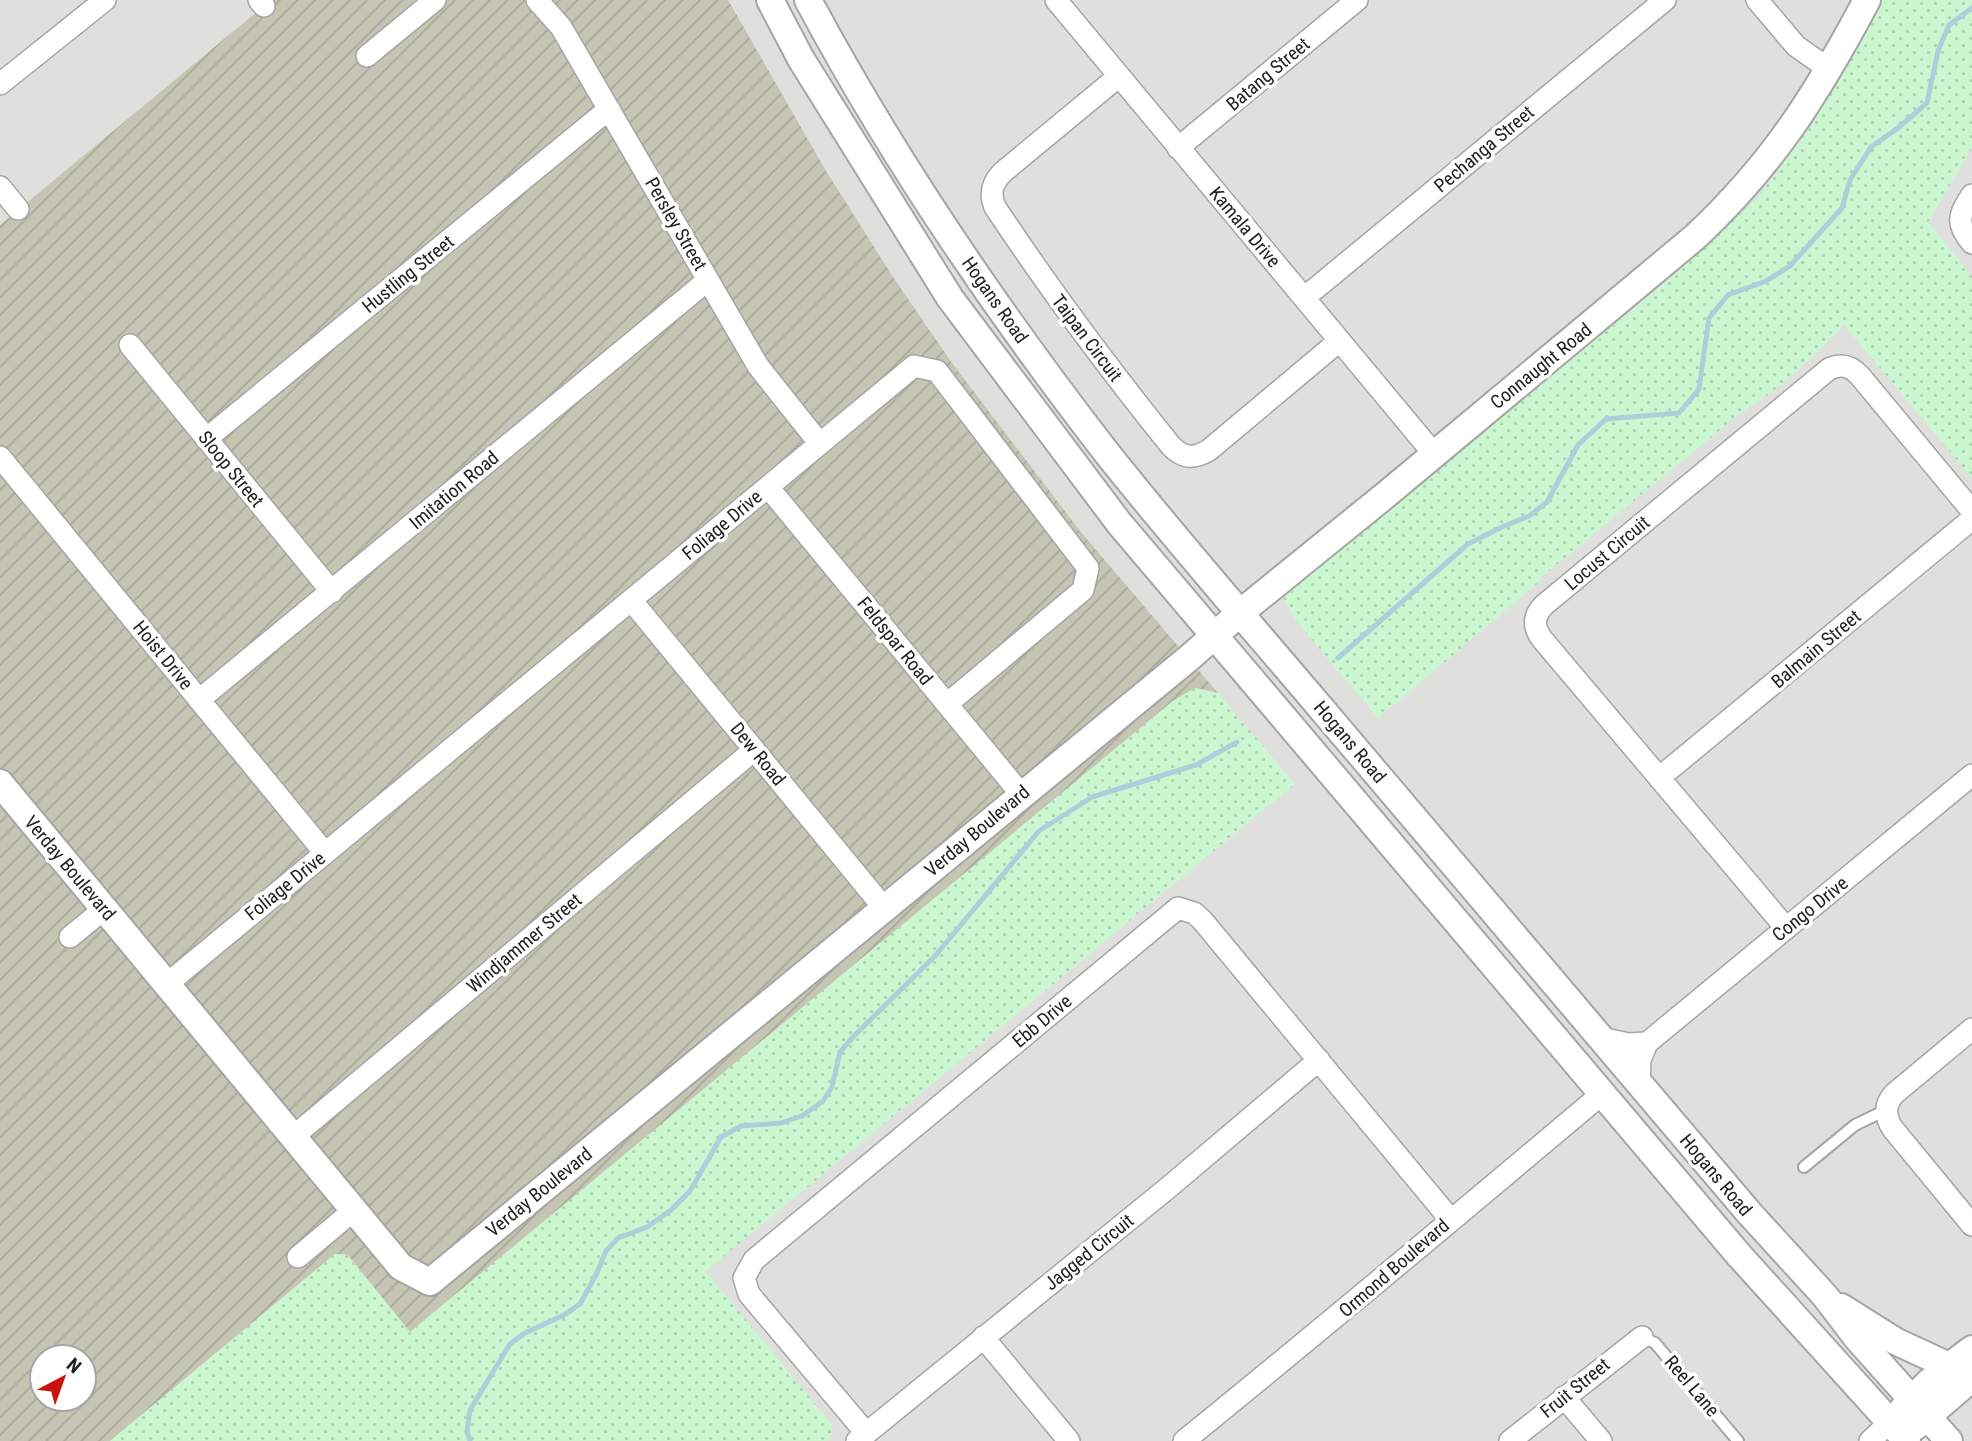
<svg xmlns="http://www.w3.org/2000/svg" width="1972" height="1441" viewBox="0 0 1972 1441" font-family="'Roboto Condensed',sans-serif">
<defs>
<pattern id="construction-furrows" width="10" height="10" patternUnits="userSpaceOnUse" patternTransform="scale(1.75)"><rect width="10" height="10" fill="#c5c5b4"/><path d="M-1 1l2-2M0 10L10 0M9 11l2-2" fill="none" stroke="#a9a99a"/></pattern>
<pattern id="park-dots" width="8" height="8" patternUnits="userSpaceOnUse" patternTransform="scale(1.75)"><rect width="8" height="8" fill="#caf7cf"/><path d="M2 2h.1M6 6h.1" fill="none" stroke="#add3b1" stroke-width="1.8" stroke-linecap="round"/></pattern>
</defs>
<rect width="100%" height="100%" fill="#f1efe9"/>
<!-- residential -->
<path fill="#dfdfde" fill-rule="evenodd" d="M0 0H1972V1441H1940L1912 1408 1872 1441H0ZM42 1357H84V1399H42Z"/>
<!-- construction -->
<path fill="url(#construction-furrows)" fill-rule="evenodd" d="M271 0H728L826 171 893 277 952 363 1080 531 1218 693 1195 688 1173 701 410 1332 348 1255 335 1254 110 1441H0V225ZM42 1357H84V1399H42Z"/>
<!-- park -->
<path fill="url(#park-dots)" d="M1876 0H1972V148L1928 222 1972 276V478L1844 325C1814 355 1781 390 1743 411L1543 576 1536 585 1378 718 1297 622 1283 598 1363 531 1473 433 1485 431 1573 358C1579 343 1590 334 1607 331L1679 271 1682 260 1730 217 1741 214 1758 197 1817 118 1816 108Z
M1195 688 1218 693 1295 784 706 1271 833 1426 831 1436 826 1441H110L335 1254 347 1255 410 1332 1173 701Z"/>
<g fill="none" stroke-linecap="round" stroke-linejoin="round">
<!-- stream -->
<path stroke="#accfdc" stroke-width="5" d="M1338 658 1468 544 1502 527 1529 516 1547 502 1578 445 1606 419 1679 413 1699 389 1709 318 1728 295 1766 281 1790 266 1842 208 1850 180 1871 147 1898 128 1927 103 1938 51 1949 25 1972 8
M470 1441 467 1431 470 1410 510 1344 525 1333 564 1315 580 1304 596 1275 606 1251 618 1238 647 1227 671 1210 690 1191 721 1137 741 1126 781 1123 802 1116 823 1101 832 1087 840 1052 853 1037 935 956 1039 831 1092 797 1196 765 1237 742"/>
<!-- service casing -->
<g stroke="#a5a5a5" stroke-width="14">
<path id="service" d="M1804 1167 1855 1125 1886 1110
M1642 1337 1655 1343 1738 1441"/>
</g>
<!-- minor casing -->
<g stroke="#a5a5a5" stroke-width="24">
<path id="minor" d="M259 0 264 6
M537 0 561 27 758 366 820 444
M1056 0 1434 454
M1757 0 1796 46 1830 70
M367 56 435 0
M1119 76 1003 172C992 183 989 193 995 207 1050 290 1109 369 1171 446 1184 459 1194 459 1209 450L1339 341
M0 84 105 0
M1178 148 1357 0
M0 187 18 209
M1972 195C1959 215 1955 223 1972 243
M1304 298 1665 0
M130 345 332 592
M206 439 609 109
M0 457 325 853
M768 487 1021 794
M631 600 884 908
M199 700 708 280
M1659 778 1972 519
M1786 928 1542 639C1533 627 1533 616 1544 605L1829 369C1842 363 1851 366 1860 376L1972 511
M70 937 104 909
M167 984 914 366 937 371 1088 568 1083 590 947 704
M1972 1029 1894 1094C1884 1105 1885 1117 1893 1129L1972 1225
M1601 1038 1628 1044 1647 1043
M1639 1084 1640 1060 1647 1043 1972 775
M294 1136 754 750
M298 1257 354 1210
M983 1337 1069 1441
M1564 1397 1601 1441
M866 1433 749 1294 744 1278 754 1260 1178 908 1194 913 1202 920 1450 1219
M857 1441 1169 1187 1319 1060
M1184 1441C1325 1327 1464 1210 1603 1093
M1510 1441 1642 1337
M1870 1441 1890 1422"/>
</g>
<!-- tertiary casing -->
<g stroke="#a5a5a5" stroke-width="30">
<path id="tertiary" d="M770 0 801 59 950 298 1119 523 1738 1254 1907 1441
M808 0C893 159 996 310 1106 452 1175 539 1248 622 1320 707 1463 876 1607 1045 1750 1214L1825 1296 1857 1338 1949 1441
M0 783 401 1267 430 1282 1189 658 1240 613 1388 493 1695 237C1774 163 1817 94 1867 0
M1841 1307 1895 1341 1949 1366
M1901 1411 1929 1382 1972 1349
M1915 1427 1972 1378"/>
</g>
<!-- service -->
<use href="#service" stroke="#fff" stroke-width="10"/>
<!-- minor -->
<use href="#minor" stroke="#fff" stroke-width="21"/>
<!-- tertiary -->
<use href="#tertiary" stroke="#fff" stroke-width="26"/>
</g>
<g text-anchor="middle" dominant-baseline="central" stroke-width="7" stroke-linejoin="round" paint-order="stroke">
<!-- street labels -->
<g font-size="19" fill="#212121" stroke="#fff">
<text transform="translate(1268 74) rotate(-40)">Batang Street</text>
<text transform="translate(1484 149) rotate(-40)">Pechanga Street</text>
<text transform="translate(676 224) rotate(60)">Persley Street</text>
<text transform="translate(1245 227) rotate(50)">Kamala Drive</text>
<text transform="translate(408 274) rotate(-39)">Hustling Street</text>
<text transform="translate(995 300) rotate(55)">Hogans Road</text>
<text transform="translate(1087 338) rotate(53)">Taipan Circuit</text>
<text transform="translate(1541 366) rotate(-39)">Connaught Road</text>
<text transform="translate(231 469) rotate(51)">Sloop Street</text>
<text transform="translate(454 490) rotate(-40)">Imitation Road</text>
<text transform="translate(722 525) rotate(-40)">Foliage Drive</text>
<text transform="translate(1607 553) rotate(-40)">Locust Circuit</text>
<text transform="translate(895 641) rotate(51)">Feldspar Road</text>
<text transform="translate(1816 649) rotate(-40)">Balmain Street</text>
<text transform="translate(163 655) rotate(51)">Hoist Drive</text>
<text transform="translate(1350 742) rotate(50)">Hogans Road</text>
<text transform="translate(758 754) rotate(51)">Dew Road</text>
<text transform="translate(977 831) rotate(-40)">Verday Boulevard</text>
<text transform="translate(70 868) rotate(50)">Verday Boulevard</text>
<text transform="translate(285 886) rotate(-39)">Foliage Drive</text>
<text transform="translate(1810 909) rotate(-39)">Congo Drive</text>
<text transform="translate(524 943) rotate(-40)">Windjammer Street</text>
<text transform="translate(1042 1021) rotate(-40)">Ebb Drive</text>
<text transform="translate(1716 1175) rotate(50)">Hogans Road</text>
<text transform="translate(539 1192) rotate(-39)">Verday Boulevard</text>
<text transform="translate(1089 1252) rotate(-39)">Jagged Circuit</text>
<text transform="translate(1394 1268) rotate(-41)">Ormond Boulevard</text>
<text transform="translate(1692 1386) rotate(50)">Reel Lane</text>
<text transform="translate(1575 1388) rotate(-39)">Fruit Street</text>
</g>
</g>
<!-- north arrow -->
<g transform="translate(63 1378) rotate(41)"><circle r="33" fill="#ffffff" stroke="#a6a6a6" stroke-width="2"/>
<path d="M0-5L12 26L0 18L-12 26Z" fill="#c7130c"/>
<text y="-10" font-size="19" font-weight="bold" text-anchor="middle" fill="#212121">N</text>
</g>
</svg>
